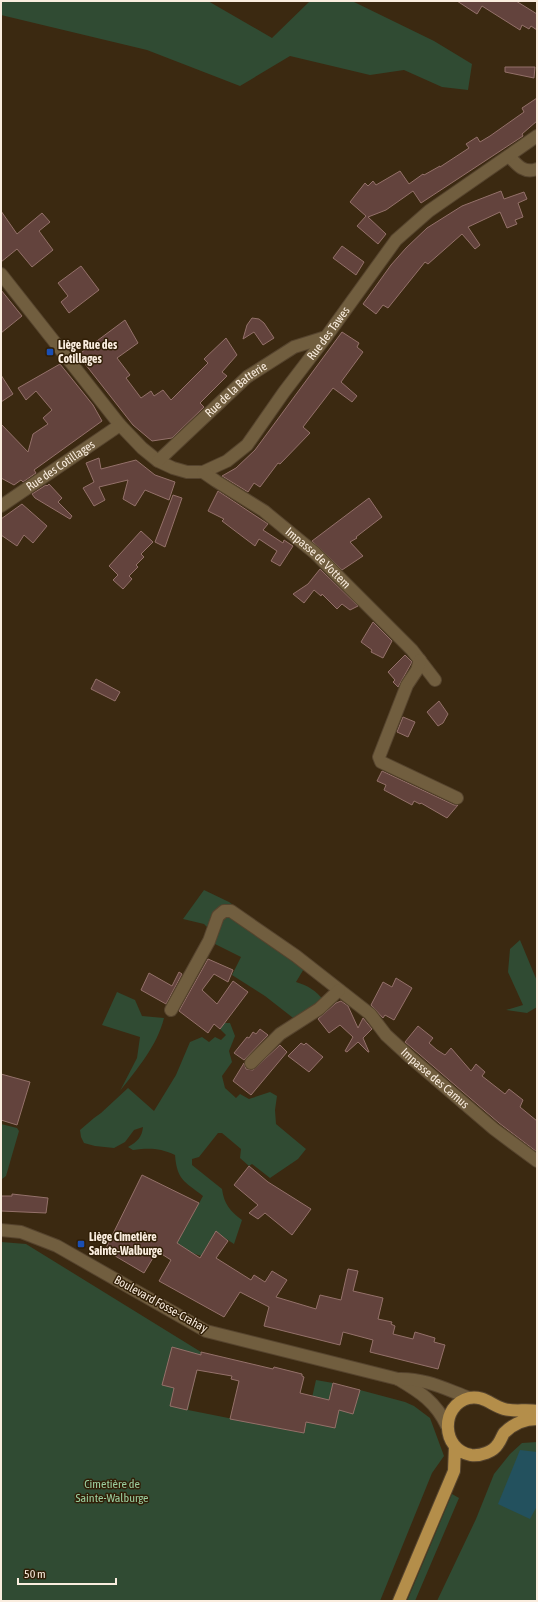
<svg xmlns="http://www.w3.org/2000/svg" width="538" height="1602" viewBox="0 0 538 1602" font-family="'Asap Condensed',sans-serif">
<rect width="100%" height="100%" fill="#3b2911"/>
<!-- green -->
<path fill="#304b33" d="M1 1H208L272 38 310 1H352L434 41 472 64 468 90 442 87 404 70 370 75 290 56 240 86 147 50 1 15Z
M204 890 229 902 239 909 233 907 210 930 204 924 183 919Z
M229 916 305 967 296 982C308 986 316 990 324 1001L297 1021 265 996 232 975 241 957 211 942 224 918Z
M520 940 537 981V1007L527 1013 506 1010 523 1005 508 972 510 949Z
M117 992 135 1000 142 1016 164 1018C157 1046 137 1069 120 1091L137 1058 140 1037 102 1025Z
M224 1023H230L235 1036 229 1051 232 1062 222 1076 225 1088 236 1098 240 1094 249 1099 270 1092 277 1096 275 1110 276 1124 306 1149 298 1159 270 1178 252 1164 249 1166 240 1158 241 1149 222 1133H218L199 1157 192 1159V1165L222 1189C224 1204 230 1211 242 1220L234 1244 216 1232 201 1256 192 1253 177 1243 203 1196C184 1181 177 1180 175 1155 159 1148 150 1148 133 1150L128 1147C137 1142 142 1137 143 1127L134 1130 125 1142 114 1148 95 1146 84 1143 81 1137 80 1130 94 1118 101 1113 128 1088 154 1111 176 1075 190 1042 202 1037 209 1042 215 1037 221 1040 226 1035 220 1029Z
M1 1124 17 1128 19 1131 6 1176 2 1179Z
M1 1242 26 1244 201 1352 188 1410 304 1433 316 1380 333 1383 328 1402 353 1414 360 1390 405 1402 414 1406 430 1418 444 1456 432 1473 380 1601H1Z
M537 1442V1599L535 1601H437L476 1519 494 1474 510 1454 522 1443Z
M452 1494 459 1498 415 1601H407Z"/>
<!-- water -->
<path fill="#23515e" d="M520 1450 537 1452V1506L530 1519 498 1504Z"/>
<!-- building -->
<path fill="#63433d" stroke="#94716a" d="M457 1H516L537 14V30L531 26 529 29 522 25 520 30 482 6 477 14Z
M505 67H535L534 78 505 72Z
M537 98V121L522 134 523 136 421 203 413 191 386 210 368 217 386 234 378 244 357 226 366 216 350 202 365 183 368 186 373 181 376 185 400 171 409 184 423 174 424 175 440 166V167L469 148 466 144 477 137 480 142 490 136 524 112 522 108Z
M501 191 504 199 524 192 527 199 518 203 523 217 515 220 517 224 507 228 500 212 468 227 480 245 475 249 462 234 428 264 425 262 388 308 383 305 376 314 363 304 391 265 406 248 427 228 462 206Z
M1 211 17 234 42 213 50 222 39 231 53 250 32 267 17 249 1 262Z
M342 246 364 262 356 275 333 258Z
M81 266 99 290 69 313 61 302 68 296 58 283Z
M1 290 22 316 1 333Z
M252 318 259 319 264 323 274 338 263 345 254 332 243 339 247 325Z
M125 320 138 343 117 358 130 375 126 378 141 398 151 391 154 396 163 390 171 400 208 363 204 359 226 338 237 355 222 372 227 376 200 403 204 407 172 438 152 441 133 425 78 355Z
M342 332 359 343 357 347 363 352 341 382 357 396 352 402 333 388 303 427 310 433 280 464 278 463 260 487 254 483 248 492 222 476 236 468 255 450Z
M60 364 93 405 102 421 34 470 36 473 23 482 21 480 14 485 1 478V424L28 452 33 434 48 424 43 418 52 410 36 391 26 400 18 388Z
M1 375 13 394 1 402Z
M99 458 101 469 136 460 155 475 175 482 169 500 145 490 135 506 123 499 128 480 99 487 105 500 94 506 83 488 94 482 86 463Z
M49 484 62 498 58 502 72 516 70 519 35 498 32 494 46 485 47 486Z
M218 491 268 524 263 530 283 543 284 540 293 546 280 566 271 561 277 551 259 539 255 546 222 521 224 519 208 511Z
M173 495 182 498 165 547 155 542Z
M369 498 382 517 356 537 357 538 350 542 363 556 342 570 312 541Z
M22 504 47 526 33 543 24 535 17 546 1 535V519Z
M141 531 153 542 141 554 144 557 136 565 138 567 129 576 132 579 123 589 113 580 118 575 109 566Z
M320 569 358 606 350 610 342 604 337 609 322 594 321 596 314 590 304 603 293 594 308 584Z
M373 622 392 641 383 658 371 652 372 650 361 642Z
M405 655 412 662 398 687 393 682 395 680 388 672Z
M96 679 120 692 115 701 91 689Z
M439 701 448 714 443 723 438 726 427 712Z
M403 717 415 722 408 737 397 732Z
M382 771 454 805H458L447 818 421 803 420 804 414 801 412 805 384 790 386 785 377 781Z
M208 959 233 970 228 982 214 974 202 990 217 1004 233 981 248 992 220 1029 214 1024 208 1033 179 1011Z
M179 972 182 974 166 1004 141 990 149 973 172 986Z
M396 978 412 988 394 1020 385 1015 383 1018 371 1005 383 982 392 987Z
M341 1001 348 1006 358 1028 363 1018 372 1029 363 1038 369 1052H368L358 1042 347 1052 345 1051 353 1037 340 1025 329 1033 318 1019 336 1003Z
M418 1026 433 1038 429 1043 437 1050 445 1055 451 1048 471 1071 476 1064 485 1072 482 1076 505 1094 509 1089 523 1100 520 1107 537 1121V1152L499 1123 405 1042Z
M260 1029 268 1035 244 1060 234 1053 247 1037 249 1038 253 1032 256 1034Z
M301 1043 304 1045 306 1043 323 1057 309 1072 288 1056Z
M280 1045 287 1052 251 1095 233 1081 244 1063 246 1069 253 1070Z
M1 1074 30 1082 17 1125 1 1120Z
M249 1166 268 1182 311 1209 292 1235 265 1213 258 1219 249 1213 258 1205 234 1185Z
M142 1175 199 1203 177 1243 200 1258 216 1231 228 1241 216 1258 251 1280 254 1275 265 1282 272 1271 287 1280 276 1297 316 1309 320 1295 341 1300 348 1269 358 1271 353 1291 383 1298 378 1319 392 1322 391 1324 395 1326 393 1334 413 1339 415 1332 435 1338 434 1342 445 1345 438 1369 370 1352 373 1340 343 1332 340 1345 264 1326 269 1307 240 1292 224 1317 159 1281 171 1260 157 1251 144 1273 105 1250Z
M12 1194 48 1198 46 1213 1 1211V1196H12Z
M172 1347 201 1355V1352L273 1369 274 1367 302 1374V1376L304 1377 300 1393 329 1400 333 1383 360 1390 353 1414 339 1410 335 1428 306 1422 304 1433 230 1419 239 1381 231 1379 232 1376 197 1370 187 1410 170 1406 174 1388 162 1385Z"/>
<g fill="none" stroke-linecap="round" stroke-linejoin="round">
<!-- minor casing -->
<g stroke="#56442e" stroke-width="14">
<g id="minor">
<path d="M509 156C517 165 524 174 537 169"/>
<path id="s1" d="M1 274 120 425 142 448 158 461 173 468 187 472H203L227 461 247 445 284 392 326 337 396 240 429 211 537 136"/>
<path id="s2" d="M158 461 247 377 294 347 326 337"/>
<path id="s3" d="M203 472 216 481 264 511 315 553 412 650 435 680"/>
<path id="s4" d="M1 506 120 425"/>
<path d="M420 660 417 670 407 685 379 757 381 762 457 798"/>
<path id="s5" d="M171 1010 209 941 218 916 224 911H231L296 956 370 1014 386 1035 410 1057 494 1129 537 1161"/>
<path d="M251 1063 280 1034 319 1009 339 990"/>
<path d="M1 1230 21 1232 57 1246 206 1331 398 1379C420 1392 436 1402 447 1426"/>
<path d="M398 1379C425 1378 445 1389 470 1398"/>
</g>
</g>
<!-- major casing -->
<g stroke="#56442e" stroke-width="14">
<path id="major" d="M537 1411C526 1409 514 1412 504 1409 491 1405 483 1395 469 1398 440 1405 441 1450 471 1455 481 1456 493 1452 498 1444 501 1440 502 1436 504 1433 513 1424 525 1419 537 1419
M399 1601 454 1471 455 1446"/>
</g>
<!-- minor -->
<use href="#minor" stroke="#715e3f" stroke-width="12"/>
<!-- major -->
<use href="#major" stroke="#b48e4a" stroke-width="12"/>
</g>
<!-- markers -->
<g fill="#1a4fb4" stroke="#311f07" stroke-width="1.5">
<rect x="46" y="348" width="8" height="8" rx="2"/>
<rect x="77" y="1240" width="8" height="8" rx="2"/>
</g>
<g text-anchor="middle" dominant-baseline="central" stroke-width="3" stroke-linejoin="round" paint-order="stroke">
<!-- street labels -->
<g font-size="12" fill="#faeddf" stroke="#311f07">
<text stroke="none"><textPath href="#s1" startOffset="482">Rue des Tawes</textPath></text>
<text stroke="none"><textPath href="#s2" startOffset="106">Rue de la Batterie</textPath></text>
<text stroke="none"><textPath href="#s4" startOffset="72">Rue des Cotillages</textPath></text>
<text stroke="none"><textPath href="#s3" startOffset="144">Impasse de Vottem</textPath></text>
<text stroke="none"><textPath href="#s5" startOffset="385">Impasse des Camus</textPath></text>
<text transform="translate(161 1304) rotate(29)">Boulevard Fosse-Crahay</text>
</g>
<!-- poi labels -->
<g font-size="12" font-weight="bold" fill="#faeddf" stroke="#311f07" text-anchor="start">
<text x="58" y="345">Liège Rue des<tspan x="58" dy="14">Cotillages</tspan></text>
<text x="89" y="1237">Liège Cimetière<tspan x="89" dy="14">Sainte-Walburge</tspan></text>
</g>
<!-- park labels -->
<g font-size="12" fill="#9bcfa0" stroke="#311f07">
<text x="112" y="1484">Cimetière de<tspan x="112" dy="14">Sainte-Walburge</tspan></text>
</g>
</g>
<!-- border -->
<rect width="538" height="1602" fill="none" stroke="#faeddf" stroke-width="4"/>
<!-- scale -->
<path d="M18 1578v6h98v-6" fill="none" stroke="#faeddf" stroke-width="2"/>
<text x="24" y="1578" font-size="12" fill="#faeddf" stroke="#311f07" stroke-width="3" paint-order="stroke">50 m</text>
</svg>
